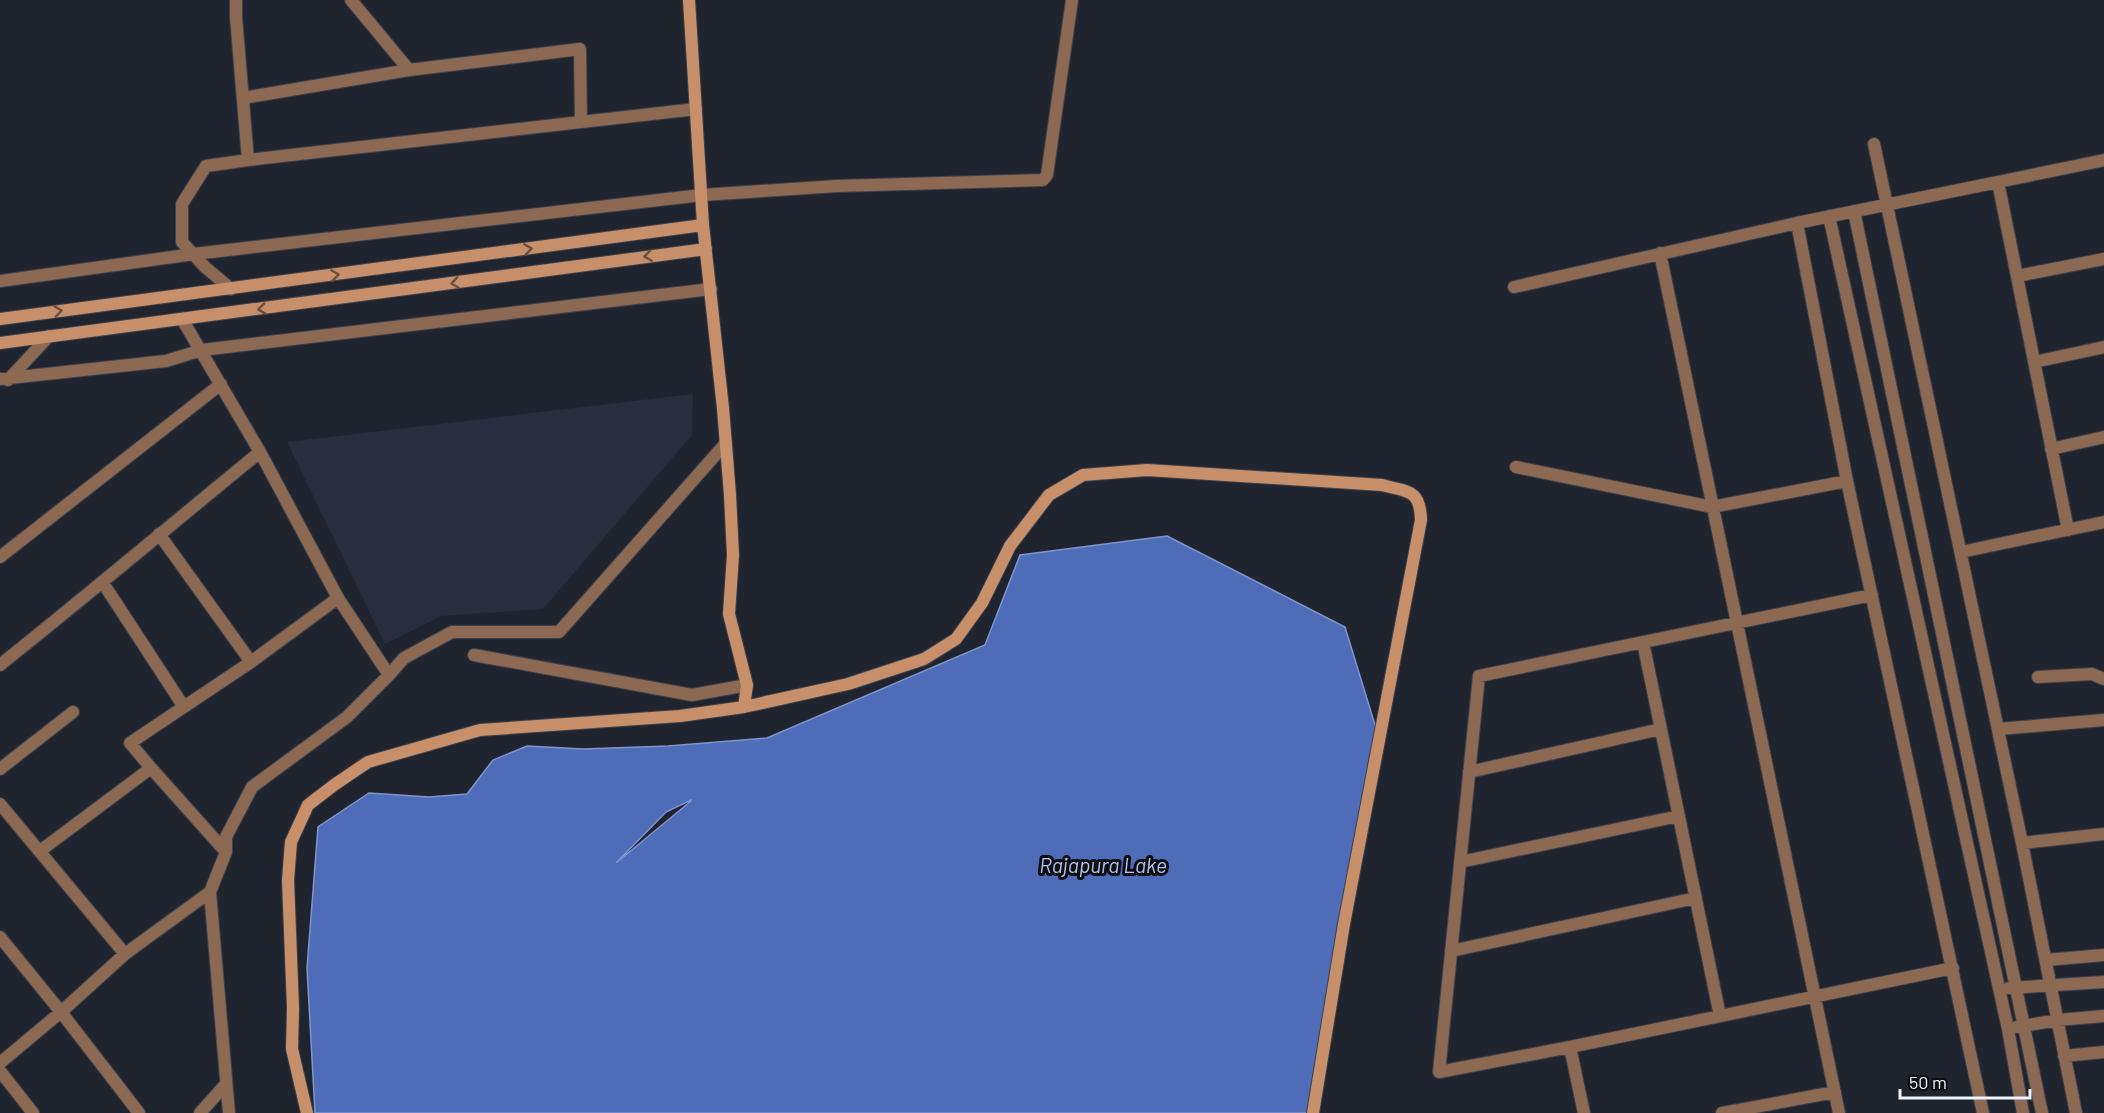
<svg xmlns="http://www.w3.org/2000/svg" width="2104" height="1113" viewBox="0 0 2104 1113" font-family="Barlow,sans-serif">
<rect width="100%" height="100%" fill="#20242f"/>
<!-- built -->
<path fill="#282e3e" d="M693 394 692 435 543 609 441 616 385 644 287 442Z"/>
<!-- water -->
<path fill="#4f6cb8" stroke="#7f95cc" stroke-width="1.5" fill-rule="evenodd" d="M1167 536 1345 627 1383 751 1332 995 1318 1113H315L307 968 318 827 369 793 429 797 467 794 493 760 527 746 583 749 668 746 767 738 985 645 1020 555ZM691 800V801L616 863 666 812Z"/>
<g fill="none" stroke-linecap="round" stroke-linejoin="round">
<!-- street casing -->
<g stroke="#3d414c" stroke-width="14">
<path id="street" d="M236 0V17L248 160
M351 0 409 70
M581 122 696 109
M1874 144 2022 843 2076 1113
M1998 182 2104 160
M1854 211 2042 1113
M1829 216 2008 1029 2023 1113
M1797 223 1998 182 2068 530
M1660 253 1839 1113
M2017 276 2104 259
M0 281 194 254 702 195 837 186 1043 180 1047 175 1072 0
M1514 287 1797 223 1847 481 1983 1113
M231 289 205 267 182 242V204L206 166 248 160 581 122 580 49 409 70 243 98
M182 319 260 452 338 598 389 675 404 658 452 632H559L726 443
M2034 362 2104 347
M0 379 166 361 202 350 711 289
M8 380 49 336
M2051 449 2104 437
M1516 467 1712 507 1847 481
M1961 552 2104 522
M0 557 221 384
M103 583 184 707
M1643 642 1720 1016
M474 655 692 695 747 685
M251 662 338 598
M0 665C88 595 173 523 260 452
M2038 677 2092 674 2104 679
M1998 729 2104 720
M151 768 226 852
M0 769 73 712
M1469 772 1661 729
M0 804 125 954 210 892 226 852V837L252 787 347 717 389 675
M2022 843 2104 834
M40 851 151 768 130 743 251 662 159 534
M1460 862 1679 816
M210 892 229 1113
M0 937 61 1012 139 1113
M1451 951 1696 898
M2046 960 2104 955
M2009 988 2104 982
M2017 1027 2058 1020 2104 1016
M1570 1047 1439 1072 1479 676 1872 595
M2064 1056 2104 1052
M0 1063 61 1012 125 954
M0 1071 33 1113
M200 1113 226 1084
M1584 1113 1570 1047 1953 968
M1722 1113 1739 1110
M1739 1113V1110L1835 1092"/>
</g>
<!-- secondary casing -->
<g stroke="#3d414c" stroke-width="14">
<path id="secondary" d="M0 319 703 225
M0 343 706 249
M744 707 848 684 924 659 956 639 982 603 1010 546 1049 495 1083 475 1147 470 1382 485C1408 492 1420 489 1421 520L1344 924 1313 1113
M307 1113 292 1049 293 1008 288 880 291 842 308 805 334 785 368 762 480 730 680 716 744 707 747 685 729 614 733 555 730 495 723 408 703 225 689 0"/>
</g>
<!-- street -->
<use href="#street" stroke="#8c6952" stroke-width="12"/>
<!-- secondary -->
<use href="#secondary" stroke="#c7906a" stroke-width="12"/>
</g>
<!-- one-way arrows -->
<defs><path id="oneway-chevron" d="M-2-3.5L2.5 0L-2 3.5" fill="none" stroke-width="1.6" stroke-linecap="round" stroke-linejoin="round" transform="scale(1.5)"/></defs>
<g stroke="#6a4f3e">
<use href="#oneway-chevron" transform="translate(528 249) rotate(-8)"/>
<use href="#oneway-chevron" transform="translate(648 256) rotate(172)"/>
<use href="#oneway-chevron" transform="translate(335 275) rotate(-8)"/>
<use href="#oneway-chevron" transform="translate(455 283) rotate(172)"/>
<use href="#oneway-chevron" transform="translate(262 309) rotate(173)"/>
<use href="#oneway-chevron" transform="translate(58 311) rotate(-8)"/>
</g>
<g text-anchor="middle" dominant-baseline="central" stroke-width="6" stroke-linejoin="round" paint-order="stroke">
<!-- water labels -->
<g font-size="21" font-style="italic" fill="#b0c2eb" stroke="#0c0e12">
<text x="1103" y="864">Rajapura Lake</text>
</g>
</g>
<!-- scale -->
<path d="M1900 1089v9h130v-9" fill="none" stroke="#f0f4fb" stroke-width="3"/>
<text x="1909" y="1089" font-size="18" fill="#f0f4fb" stroke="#0c0e12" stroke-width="4.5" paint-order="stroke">50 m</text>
</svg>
